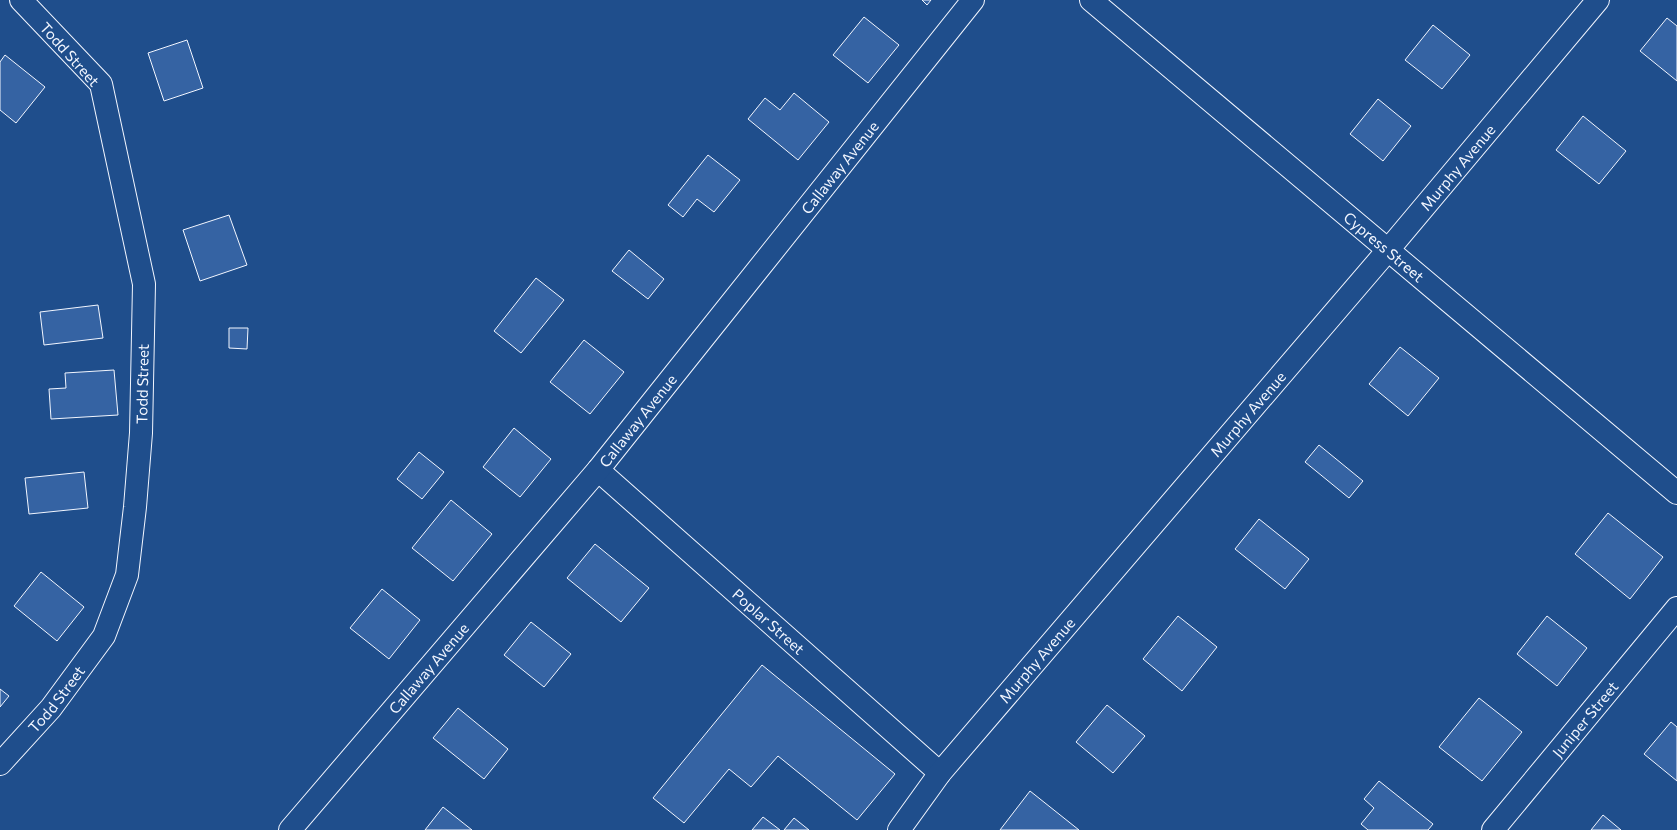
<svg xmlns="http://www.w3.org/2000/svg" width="1677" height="830" viewBox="0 0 1677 830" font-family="Commissioner,sans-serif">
<rect width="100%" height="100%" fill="#1f4e8c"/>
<!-- building -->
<path fill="#3563a3" stroke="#f2f6ff" d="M922 0H931L927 5Z
M864 17 899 45 868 83 833 55Z
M1667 18 1677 26V81L1640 51Z
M1433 25 1470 55 1442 89 1405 60Z
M187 40 203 88 164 101 148 53Z
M5 55 45 87 16 123 0 110V62Z
M794 93 829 122 798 160 748 119 765 98 780 110Z
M1378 99 1411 126 1383 161 1350 134Z
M1583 116 1626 151 1599 184 1556 150Z
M708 155 740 180 714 212 697 199 683 217 668 205Z
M229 215 247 265 200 281 183 230Z
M629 250 664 279 648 299 612 271Z
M536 278 564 300 521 353 494 331Z
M98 305 103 338 44 345 40 312Z
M229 328H248L247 349 229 348Z
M584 340 624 372 590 414 550 382Z
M1400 347 1439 378 1408 416 1369 384Z
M114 370 118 415 51 419 49 389 66 388 65 373Z
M514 428 551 459 520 497 483 467Z
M1319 445 1363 481 1349 498 1305 462Z
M419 452 444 472 422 499 397 479Z
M84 472 88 508 29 514 25 478Z
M451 500 492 534 453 581 412 548Z
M1608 513 1663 557 1630 599 1575 554Z
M1259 519 1309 559 1285 589 1235 549Z
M595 544 649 588 621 622 567 578Z
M41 572 84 607 57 641 14 606Z
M382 589 420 620 389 659 350 628Z
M1178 616 1217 647 1182 691 1143 659Z
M1547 616 1587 648 1557 686 1517 654Z
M531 622 571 654 544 687 504 655Z
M762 665 895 774 857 820 778 756 751 787 729 769 684 823 653 798Z
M0 689 9 696 0 707Z
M1479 698 1522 732 1482 781 1439 747Z
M1107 705 1145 736 1113 773 1076 742Z
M458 708 508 749 484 779 433 738Z
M1671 722 1677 727V781L1644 754Z
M1379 781 1433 824 1428 830H1368L1361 824 1374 808 1364 799Z
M1030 791 1079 830H1000Z
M443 807 472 830H425Z
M1603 815 1621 830H1591Z
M763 817 780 830H752Z
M794 818 809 830H784Z"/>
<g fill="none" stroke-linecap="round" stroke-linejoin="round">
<!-- minor casing -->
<g stroke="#f2f6ff" stroke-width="24">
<g id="minor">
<path id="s1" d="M1091 0 1677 493"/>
<path id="s2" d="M598 470 940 773"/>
<path id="s3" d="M0 764 51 708 104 636 127 575 135 507 141 433 144 284 101 84 21 0"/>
<path id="s4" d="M290 830 598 470 973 0"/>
<path id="s5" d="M899 830 940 773 1388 250 1598 0"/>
<path id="s6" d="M1493 830 1677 608"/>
</g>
</g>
<!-- minor -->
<use href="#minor" stroke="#1f4e8c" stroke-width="22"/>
</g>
<g text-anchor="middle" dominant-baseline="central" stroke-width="3" stroke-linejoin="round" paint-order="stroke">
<!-- street labels -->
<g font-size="15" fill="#f2f6ff" stroke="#1f4e8c">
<text transform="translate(70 54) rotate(48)">Todd Street</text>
<text stroke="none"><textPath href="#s4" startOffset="861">Callaway Avenue</textPath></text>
<text stroke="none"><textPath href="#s5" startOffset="867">Murphy Avenue</textPath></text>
<text stroke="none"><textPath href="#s1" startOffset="383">Cypress Street</textPath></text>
<text stroke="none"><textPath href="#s3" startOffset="422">Todd Street</textPath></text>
<text stroke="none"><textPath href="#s5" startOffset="543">Murphy Avenue</textPath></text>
<text stroke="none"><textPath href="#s4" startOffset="537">Callaway Avenue</textPath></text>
<text stroke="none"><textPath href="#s2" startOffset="228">Poplar Street</textPath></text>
<text stroke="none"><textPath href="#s5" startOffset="219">Murphy Avenue</textPath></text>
<text stroke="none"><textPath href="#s4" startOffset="213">Callaway Avenue</textPath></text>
<text stroke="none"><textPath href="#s3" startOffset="86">Todd Street</textPath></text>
<text stroke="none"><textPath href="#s6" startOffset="144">Juniper Street</textPath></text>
</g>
</g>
</svg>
